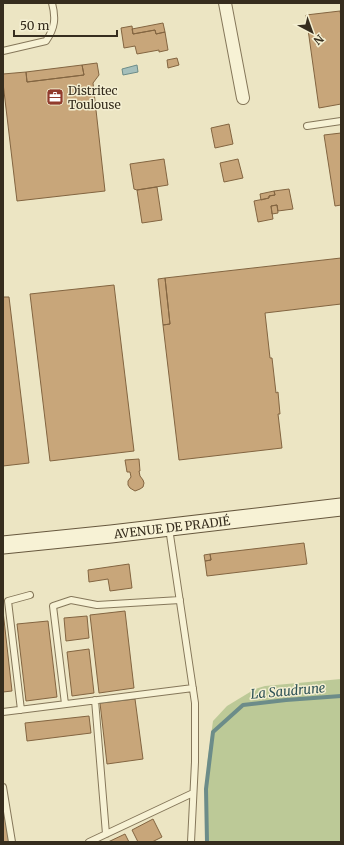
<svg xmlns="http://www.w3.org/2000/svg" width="344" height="845" viewBox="0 0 344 845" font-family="Merriweather,serif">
<rect width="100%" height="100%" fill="#ece5c3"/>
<!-- green -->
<path fill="#bcc997" d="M341 679V842H206L207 765 213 721 227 706 255 689 265 686Z"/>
<!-- water -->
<path fill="#a5bfbb" stroke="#6c8c89" d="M137 65 138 72 123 75 122 69Z"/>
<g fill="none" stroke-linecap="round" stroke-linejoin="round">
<!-- stream -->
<path stroke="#6c8c89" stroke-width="4" d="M207 842 206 789 213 732 243 705 286 700 341 696"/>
</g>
<!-- building -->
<path fill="#c8a67a" stroke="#836541" d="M340 11 341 17V104L319 108 306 15Z
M163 23 165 32 156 34 155 30 133 34 132 29Z
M132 26 133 34 155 30 156 34 165 32 168 50 159 52V50L137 54 135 46 124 48 121 28Z
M177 58 179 65 168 68 167 60Z
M97 63 99 75 93 83 105 191 17 201 3 83V74L26 72 27 82 84 75 82 65Z
M82 65 84 75 27 82 26 72Z
M229 124 233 144 215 148 211 128Z
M341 133V205L335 206 324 135Z
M164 159 168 185 137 190 134 189 130 164Z
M238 159 243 178 224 182 220 163Z
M157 187 162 220 142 223 137 190Z
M289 189 293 209 278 211 277 205 271 206 273 219 258 222 254 201 269 198V196L275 195 274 191Z
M274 191 275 195 269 196V198L261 200 260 194Z
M277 205 278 213 272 214 271 206Z
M341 258V304L265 313 270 358H272L276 393 278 392 280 414H278L282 448 179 460 163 325 170 324 165 278Z
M165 278 170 324 163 325 158 279Z
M114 285 134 451 50 461 30 294Z
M3 297H9L29 463 3 466Z
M139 459 140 471H139L140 476 143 480 144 483 143 487 140 489 135 491 130 488 128 485V481L131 477 130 472H127L125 460Z
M304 543 307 564 207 576 205 561 211 560 210 554Z
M210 554 211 560 205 561 204 555Z
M129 564 132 588 110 591 108 579 89 582 88 570Z
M3 611 12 691 3 692Z
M125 611 134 688 99 693 90 615Z
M87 616 89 638 66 641 64 618Z
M48 621 57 697 26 701 17 624Z
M89 649 94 693 72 696 67 652Z
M135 699 143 759 107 764 100 703Z
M89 716 91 733 27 741 25 723Z
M3 798H4L9 842H3Z
M153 819 162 837 152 842H138L132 830Z
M125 834 129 842H108Z"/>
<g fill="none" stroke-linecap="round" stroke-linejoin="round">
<!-- lane casing -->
<g stroke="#85775a" stroke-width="8">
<path id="lane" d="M3 51 46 41C55 28 56 18 52 3
M307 126 341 121
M169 528 195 703V762L191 842
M95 700 106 834
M65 704 53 606 71 600 97 605 180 600
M21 710 8 601 30 595
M3 712 193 688
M3 787 12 842
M89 842 193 793"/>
</g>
<!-- street casing -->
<g stroke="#85775a" stroke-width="14">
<path id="street" d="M225 3 243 98"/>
</g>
<!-- secondary casing -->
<g stroke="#67583e" stroke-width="19">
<g id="secondary">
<path id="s1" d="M3 545 111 534 341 507"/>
</g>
</g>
<!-- lane -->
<use href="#lane" stroke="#f7f2d5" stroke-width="6"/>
<!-- street -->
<use href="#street" stroke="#f7f2d5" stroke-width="12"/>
<!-- secondary -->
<use href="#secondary" stroke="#f7f2d5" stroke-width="17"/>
</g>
<!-- icons -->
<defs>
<g id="office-square" transform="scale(0.9)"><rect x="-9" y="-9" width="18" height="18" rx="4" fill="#913b2d" stroke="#f4efd2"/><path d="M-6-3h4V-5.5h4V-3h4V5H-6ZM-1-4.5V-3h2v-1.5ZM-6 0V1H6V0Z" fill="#fff"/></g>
</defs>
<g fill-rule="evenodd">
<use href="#office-square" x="55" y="97"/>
</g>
<g text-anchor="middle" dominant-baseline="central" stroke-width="3" stroke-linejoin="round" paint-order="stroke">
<!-- poi labels -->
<g font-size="12" fill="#362d1e" stroke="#f4efd2" text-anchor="start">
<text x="68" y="90">Distritec<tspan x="68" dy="14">Toulouse</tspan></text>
</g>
<!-- street labels -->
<g font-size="12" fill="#362d1e" stroke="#f4efd2">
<text stroke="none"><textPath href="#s1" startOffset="170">AVENUE DE PRADIÉ</textPath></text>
</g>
<!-- water labels -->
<g font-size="13" font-style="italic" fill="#2e5255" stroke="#f4efd2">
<text transform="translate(288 691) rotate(-5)">La Saudrune</text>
</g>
</g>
<!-- border -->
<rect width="344" height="845" fill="none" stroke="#362d1e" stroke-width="8"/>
<!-- north arrow -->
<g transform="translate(312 32) rotate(139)" stroke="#f4efd2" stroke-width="3" paint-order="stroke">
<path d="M0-3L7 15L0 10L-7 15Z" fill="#362d1e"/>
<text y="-6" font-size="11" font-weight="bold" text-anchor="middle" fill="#362d1e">N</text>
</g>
<!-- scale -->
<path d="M14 30v6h103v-6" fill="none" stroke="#362d1e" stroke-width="2"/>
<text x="20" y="30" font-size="12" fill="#362d1e" stroke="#f4efd2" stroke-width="3" paint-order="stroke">50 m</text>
</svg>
